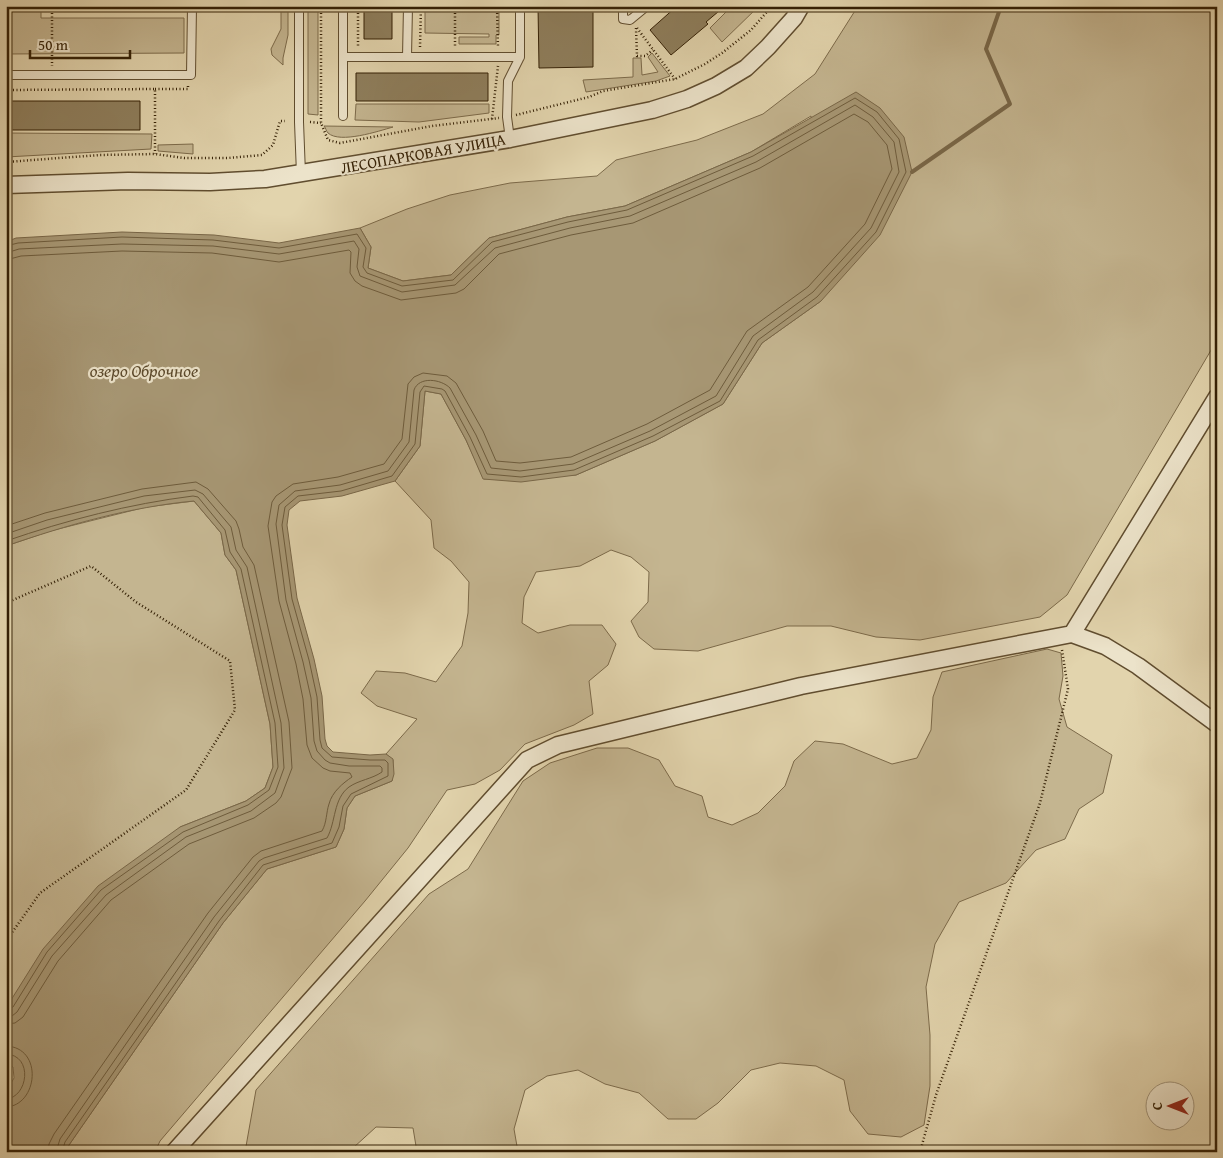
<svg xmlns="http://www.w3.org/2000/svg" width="1223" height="1158" viewBox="0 0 1223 1158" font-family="'Gentium Book Plus',serif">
<rect width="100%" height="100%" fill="#e2d4ad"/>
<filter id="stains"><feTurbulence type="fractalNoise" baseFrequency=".004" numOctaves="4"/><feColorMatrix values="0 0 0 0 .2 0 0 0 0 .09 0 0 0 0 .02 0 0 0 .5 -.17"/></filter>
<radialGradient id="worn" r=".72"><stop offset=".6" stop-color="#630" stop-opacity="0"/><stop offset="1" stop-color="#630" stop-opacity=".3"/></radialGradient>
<!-- green -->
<path fill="#c4b590" stroke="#7c6a4a" d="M6 6H41V18H184V53L6 54Z
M281 6H288V35L283 58V65L272 55 271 49 281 29Z
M308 6H318V115L308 114Z
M425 6H499V35H496V44H459V37H489V34L425 33Z
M732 6H759L722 42 710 28Z
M858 6H1217V340L1067 595 1040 617 920 640 876 637 831 626H787L698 651 654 649 639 637 631 621 648 602 649 572 631 557 611 550 580 566 536 572 524 597 522 623 538 633 570 625H602L616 644 608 665 589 681 593 714 574 725 525 744 500 770 475 784 447 790 408 848 365 901 160 1141 155 1152H66L69 1145 223 923 267 869 336 847 344 829 347 808 355 796 392 781 393 760 386 754 417 719 377 706 361 693 376 671 405 673 436 682 462 646 468 613 469 582 451 561 434 548 431 520 395 481 420 446 425 391 441 394 466 440 484 479 576 475 655 441 723 404 762 343 821 301 811 116 751 152 625 206 567 217 489 238 451 275 403 281 368 268 371 247 360 228 407 209 450 195 510 183 597 176 616 160 697 140 763 114 815 74Z
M652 53 670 76 656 81 586 92 583 80 633 77V58H641L642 75 658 72 648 57Z
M356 104H489V113L419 122 355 120Z
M324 126 393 127C379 131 340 144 328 133 326 131 326 128 324 126Z
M6 133 152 134 151 149 6 157Z
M193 144V154L158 151V145Z
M194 501 221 533 225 555 236 570 270 724 273 767 265 788 246 801 180 827 6 1008V546L50 531 146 507Z
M1047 649 1061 653 1063 676 1059 699 1067 727 1112 755 1103 793 1079 809 1065 839 1036 850 1006 883 959 902 935 944 926 987 930 1035V1086L924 1125 901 1137 868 1134 850 1111 844 1080 816 1066 780 1063 751 1070 718 1103 696 1119H668L639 1093 605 1084 578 1070 547 1076 525 1090 514 1129 518 1152H417L413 1128 376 1127 353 1148 352 1152H245L256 1090 429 894 468 869 523 781 550 763 597 748H628L659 760 675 786 702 796 708 817 732 825 758 813 785 786 794 761 815 741 843 744 892 764 917 758 931 730 933 697 942 672Z"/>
<!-- water -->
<path fill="#a79774" stroke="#796748" d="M856 92 880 108 904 137 912 172 880 235 821 301 762 343 723 404 655 441 576 475 521 482 483 479 466 440 441 394 425 391 420 446 395 481 342 496 300 501 289 510 287 525 297 598 314 659 322 696 325 739 327 746 333 752 370 755 386 754 393 759 394 774 392 781 355 796 347 808 344 829 336 847 267 869 223 923 69 1145 66 1152H6V1092L14 1078 13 1067 6 1064V1008L43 949 98 886 180 827 246 801 265 788 273 767 270 724 236 570 225 555 221 533 194 501C130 507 67 525 6 546V242L16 238 122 232 214 235 279 243 360 228 371 247 368 268 403 281 451 275 489 238 567 217 625 206 751 152Z"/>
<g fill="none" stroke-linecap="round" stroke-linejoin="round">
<!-- shore -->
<path stroke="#6e5c3c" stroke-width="1" d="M6 246 18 243 122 237 213 240 279 248 357 234 366 248 363 267 367 273 402 286 453 280 492 242 568 222 627 210 753 156 855 98 877 112 899 139 906 172 876 232 817 297 758 340 720 401 653 436 574 470 521 477 487 474 470 437 445 391 442 389 424 386 420 392 415 444 392 476 341 491 298 496 285 507 282 525 292 599 309 660 317 697 320 740 322 748 332 757 370 760H385L388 763V776L351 794 343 806 339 827 332 843 263 865 219 921 65 1142 62 1152
M6 253 19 249 122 244 213 246 279 254 354 241 359 249 357 267 360 276 402 292 455 285 495 248 570 228 630 216 756 162 855 105 873 117 894 142 899 172 871 228 813 292 753 336 716 396 650 431 573 464 520 471 491 468 476 435 450 388C441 379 419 376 414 390L409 442 388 471 340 485 295 491 279 505 276 524 286 600 303 662 311 698 314 741 317 751 325 760 330 763 349 766H380L382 768V772C372 779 359 780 349 787 333 799 336 822 327 838L264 858 259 861 214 917 60 1139 56 1152
M6 260 21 256 122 251 212 253 279 262 349 250 351 252 350 273 355 281 362 286 401 300 456 293 464 289 499 254 571 235 633 223 760 168 854 114 868 122 887 145 892 169 865 224 808 287 747 331 710 390 647 424 571 457 520 463 496 461 483 431 456 383 447 376 423 373 414 377 408 384 402 439 384 464 338 477 293 484 276 496 272 502 268 526 279 601 296 664 303 699 307 745 312 758 323 768 330 771 350 773 352 777C343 783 332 792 329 804 326 813 327 822 322 831L261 851 253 857 208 913 54 1134 49 1144 48 1152
M6 526 45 513 142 489 196 482 208 489 236 521 239 529 243 547 254 565 289 722 292 768 281 797 276 803 254 818 189 844 111 900 58 961 23 1017 15 1023 6 1024
M6 534 47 520 144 496 195 490 203 494 231 527 236 550 247 567 281 723 284 768 275 793 251 811 186 837 106 895 52 956 17 1012 12 1016H6
M6 541C67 520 129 504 193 496L198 497 225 530 230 552 241 569 275 723 278 767 269 790 248 805 183 832 101 890 47 952 13 1007 6 1010
M6 1046C44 1047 38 1106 6 1107
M6 1054C34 1055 28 1098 6 1099"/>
<!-- stream -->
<path stroke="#796748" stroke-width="4" d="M912 172 1010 104 986 49 1001 6"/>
</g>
<!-- building -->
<path fill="#8e7e5c" stroke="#342005" d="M364 6H392V39H364Z
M538 6H593V67L539 68Z
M677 6H725L706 22 708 24 671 55 650 30Z
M356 73H488V101H356Z
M7 101H140V130H7Z"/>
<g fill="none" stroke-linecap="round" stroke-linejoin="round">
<!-- lane casing -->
<g stroke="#604d2f" stroke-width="10">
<path id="lane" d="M299 6V122L301 174
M343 6V57H407
M408 6 407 57H520
M623 6V19L630 20 647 6
M343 57V116
M6 75H191L192 6
M510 139 507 117 508 81 520 57V6"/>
</g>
<!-- street casing -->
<g stroke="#604d2f" stroke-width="19">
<path id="street" d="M6 185 128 181 210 182 265 179 510 139 652 110 687 99 716 86 746 68 768 47 794 18 801 6
M1072 634 1217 397
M174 1152 527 760 558 745 801 686 1072 634 1105 646 1138 666 1217 724"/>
</g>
<!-- path -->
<path stroke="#342005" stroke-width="2.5" stroke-dasharray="1 2.5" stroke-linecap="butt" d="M52 6V66
M321 6V123L328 140 340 143 432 126 499 118
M358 6V47
M455 6V47
M497 6 498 48
M636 28 637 56H645L653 50
M637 28 675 79
M420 47 421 6
M155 89H188V84
M6 90 155 89V154
M516 115 589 97 603 91 675 79 705 64 722 53 751 30 772 6
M492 119 498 66
M310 122 321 123
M6 162 100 155 155 154 184 158H228L262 155 273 145 280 121H285
M6 603 91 566 136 602 230 661 235 710 186 790 40 893 6 941
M920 1152 936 1095 1040 803 1068 689 1062 650"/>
<!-- lane -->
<use href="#lane" stroke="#ece3ca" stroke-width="8"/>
<!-- street -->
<use href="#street" stroke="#ece3ca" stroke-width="16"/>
</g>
<g text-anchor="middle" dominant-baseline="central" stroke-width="4.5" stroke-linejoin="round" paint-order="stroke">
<!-- street labels -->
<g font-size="16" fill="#342005" stroke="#ece3ca">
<text transform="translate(423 153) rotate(-10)">ЛЕСОПАРКОВАЯ УЛИЦА</text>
</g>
<!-- water labels -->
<g font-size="18" font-style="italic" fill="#5c4a2c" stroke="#ece3ca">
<text x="144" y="370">озеро Оброчное</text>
</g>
</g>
<!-- margin -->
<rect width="1223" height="1158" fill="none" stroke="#e2d4ad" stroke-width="25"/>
<rect x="8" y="8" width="1208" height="1143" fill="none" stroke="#342005" stroke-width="2.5"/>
<rect x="12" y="12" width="1198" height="1133" fill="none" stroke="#342005"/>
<!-- north arrow -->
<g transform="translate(1170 1106) rotate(270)"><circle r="24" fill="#ece3ca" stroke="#a2957b"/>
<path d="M0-4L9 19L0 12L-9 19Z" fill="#8f2418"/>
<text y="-8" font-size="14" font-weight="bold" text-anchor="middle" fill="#342005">С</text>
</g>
<!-- scale -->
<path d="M30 50v8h100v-8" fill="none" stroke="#342005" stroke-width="2.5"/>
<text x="38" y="50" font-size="15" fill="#342005" stroke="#ece3ca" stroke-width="4" paint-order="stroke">50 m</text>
<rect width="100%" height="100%" filter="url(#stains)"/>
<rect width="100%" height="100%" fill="url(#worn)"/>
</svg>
